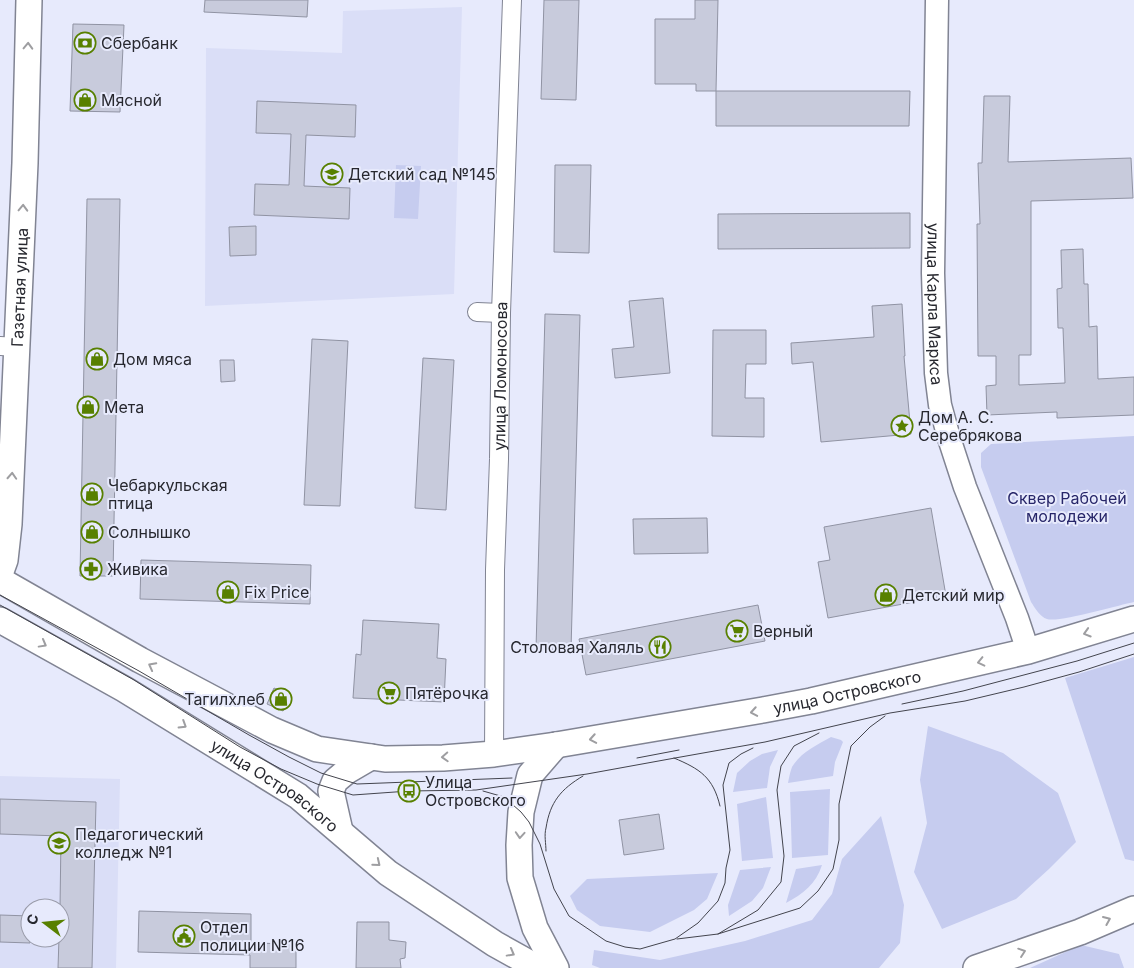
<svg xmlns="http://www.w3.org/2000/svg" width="1134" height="968" viewBox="0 0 1134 968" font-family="Inter,sans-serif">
<rect width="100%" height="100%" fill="#e7eafc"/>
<!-- built -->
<path fill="#dadef7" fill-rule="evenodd" d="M462 7 454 294 205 306 206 48 342 53 343 11Z
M0 776 120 779 116 968H0ZM30 908H60V938H30Z"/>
<!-- green -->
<path fill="#c6ccef" d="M396 165 421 166 418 219 394 218Z
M1134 436V602C1119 605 1058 623 1047 619 1040 617 1035 608 1031 602L981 467V453L991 444Z
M1134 657V861L1125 859 1065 678Z
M928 726 1003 753 1058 793 1076 842 1049 869 1016 899 942 929 914 872 927 823 920 780Z
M831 737 841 740 843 742 835 762 833 776 788 783C789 778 790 772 792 767 801 752 817 745 831 737Z
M778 750 770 767 767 788 733 792 737 773 750 761 762 754Z
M830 789 828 855 792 858 790 792Z
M766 797 773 858 742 861 737 804Z
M881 816 904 905 900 943 879 968H600L592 965 594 950 660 960 745 941 812 920 832 894 842 859Z
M822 865C816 884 803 894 786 903L796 869Z
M771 867 763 888 752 901 729 916 728 905 740 870Z
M718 873 707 899 694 910 650 932 600 926 577 910 570 896 587 879Z
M1081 945 1119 954 1124 968H1030Z"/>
<!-- building -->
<path fill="#c8cbdc" stroke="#9093a3" d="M205 0H308L307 17 204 12Z
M544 0H579L576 100 541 99Z
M695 0H718L716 91H696V84H655V19H695Z
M73 24 124 25 120 112 70 111Z
M716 91H910L909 126H716Z
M984 96H1010L1008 162 1131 158 1133 198 1031 201V355H1019V385L1065 383 1063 328H1058L1057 289 1062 288 1061 250 1083 249 1084 284H1088L1089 327 1097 326 1098 379 1134 377V415L1057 418V412L987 415 986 386 996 385V356H978L977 224H980L978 163H982Z
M257 101 356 105 355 137 306 135 304 186 350 188 349 219 254 215 255 184 289 185 291 134 256 133Z
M555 165H591L589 253 554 252Z
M87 199H120L113 576H80Z
M910 213V248L718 249V214Z
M256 226V255L230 256 229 227Z
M663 298 670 373 615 378 612 349 634 347 629 301Z
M902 304 905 356H904L911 434 821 442 813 362 792 364 791 343 874 337 872 306Z
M545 314 580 315 571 650 536 649Z
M713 330H766V364H746L745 398H764V437L712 436Z
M312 339 348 341 340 506 304 505Z
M423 358 454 360 446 510 415 508Z
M220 360H234L235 381 221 382Z
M931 508 946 596 828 618 818 562 830 560 824 527Z
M707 518 708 553 634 554 633 519Z
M141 560 311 565 310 604 140 599Z
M758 605 765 641 586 675 579 639Z
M363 620 439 624 437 658 446 659 444 702 353 698 356 654 361 655Z
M274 688 290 695 283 711 267 704Z
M0 799 96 802 92 968H58L59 938H60V908L61 836 0 834Z
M659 814 664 849 624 855 619 820Z
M139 911 251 914V943L296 944V968H250V955L138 952Z
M0 915 30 916V943L0 942Z
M357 922H389V940L406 942 405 958 400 959 401 968H356Z"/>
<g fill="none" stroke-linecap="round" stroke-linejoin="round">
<!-- minor casing -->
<g stroke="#818493" stroke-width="20">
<g id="minor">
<path d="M477 312 501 313"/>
<path d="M0 346 18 347"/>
<path id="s1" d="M494 754 495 570 499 459 501 313 512 0"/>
</g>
</g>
<!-- tertiary casing -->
<g stroke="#818493" stroke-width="25">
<g id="tertiary">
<path id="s2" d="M937 0 933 273 936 373 940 405 949 438 965 487 1017 618 1028 651"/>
</g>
</g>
<!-- secondary casing -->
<g stroke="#818493" stroke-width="28">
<g id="secondary">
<path id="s3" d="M0 574 5 560 9 524 25 163 29 0"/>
<path id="s4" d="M0 580 140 660 272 730 317 749 385 759 443 758 494 754 556 745 763 710 811 701 1028 651 1134 619"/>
<path id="s5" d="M0 620 124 689 298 796 388 873 495 944 538 968"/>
<path d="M340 831 331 791 335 781 347 771 371 757"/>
<path d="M556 968 535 928 520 878 519 845 521 812 530 775 556 745"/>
<path d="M976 968 1080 932 1134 909"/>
</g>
</g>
<!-- minor -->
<use href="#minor" stroke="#fff" stroke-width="18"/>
<!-- tertiary -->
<use href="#tertiary" stroke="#fff" stroke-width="22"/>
<!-- secondary -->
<use href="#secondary" stroke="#fff" stroke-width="25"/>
<!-- tram -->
<path stroke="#43444d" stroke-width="1" d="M0 595 139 671 249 735 289 757 321 773 357 784 512 778
M0 605 134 680 240 747 281 769 317 784 353 795 409 791 476 790 587 774 675 758 765 742 890 713 965 701 1024 687 1079 672 1134 654
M902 704 963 691 1077 661 1134 643
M637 758 679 750
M674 758C700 769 713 777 720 806
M483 791 504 797 521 812 529 822 540 844 554 889 569 916 606 941 625 947 640 949 675 939 698 923 718 901 725 883 726 868 730 850 723 785 729 763 741 754 753 748
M546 851C546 844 544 835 546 828 550 802 561 789 583 776
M718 934 800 908 818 891 833 869 839 840V804L851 746 870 727 885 716
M677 939 718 934 758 910 781 882 784 856 777 790 781 766 794 746 819 733"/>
</g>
<!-- one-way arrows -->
<defs><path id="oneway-chevron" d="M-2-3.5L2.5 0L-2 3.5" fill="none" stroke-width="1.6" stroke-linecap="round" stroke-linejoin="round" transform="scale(1.25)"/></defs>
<g stroke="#9e9ea1">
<use href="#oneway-chevron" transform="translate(28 46) rotate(-88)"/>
<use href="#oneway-chevron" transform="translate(23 208) rotate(-88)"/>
<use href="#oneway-chevron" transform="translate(12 476) rotate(-87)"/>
<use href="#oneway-chevron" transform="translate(1087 633) rotate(163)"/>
<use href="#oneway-chevron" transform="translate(43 644) rotate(29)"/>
<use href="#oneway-chevron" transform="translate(981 662) rotate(167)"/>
<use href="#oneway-chevron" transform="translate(152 666) rotate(-152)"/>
<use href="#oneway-chevron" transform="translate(754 712) rotate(170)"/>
<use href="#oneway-chevron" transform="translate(183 725) rotate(32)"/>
<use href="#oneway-chevron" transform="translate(593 739) rotate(170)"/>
<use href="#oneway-chevron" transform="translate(445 757) rotate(177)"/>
<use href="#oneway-chevron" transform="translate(520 835) rotate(94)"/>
<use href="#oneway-chevron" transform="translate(377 863) rotate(39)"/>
<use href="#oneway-chevron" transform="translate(1107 920) rotate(-23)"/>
<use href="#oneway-chevron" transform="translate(1022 952) rotate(-19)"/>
<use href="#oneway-chevron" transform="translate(511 953) rotate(29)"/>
</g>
<!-- icons -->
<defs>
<g id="bank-ring" transform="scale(1.125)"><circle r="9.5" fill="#e7eafc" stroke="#588000" stroke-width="1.5"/><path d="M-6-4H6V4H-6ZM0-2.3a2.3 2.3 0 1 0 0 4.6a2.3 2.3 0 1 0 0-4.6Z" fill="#588000"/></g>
<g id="shop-ring" transform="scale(1.125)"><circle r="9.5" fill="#e7eafc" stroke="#588000" stroke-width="1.5"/><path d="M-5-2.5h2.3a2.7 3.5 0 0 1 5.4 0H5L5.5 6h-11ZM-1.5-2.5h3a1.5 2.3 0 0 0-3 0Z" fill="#588000"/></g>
<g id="school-ring" transform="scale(1.125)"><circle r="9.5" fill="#e7eafc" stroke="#588000" stroke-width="1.5"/><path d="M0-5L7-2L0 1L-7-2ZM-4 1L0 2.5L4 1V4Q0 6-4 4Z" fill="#588000"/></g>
<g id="sight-ring" transform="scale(1.125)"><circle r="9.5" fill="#e7eafc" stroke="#588000" stroke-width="1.5"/><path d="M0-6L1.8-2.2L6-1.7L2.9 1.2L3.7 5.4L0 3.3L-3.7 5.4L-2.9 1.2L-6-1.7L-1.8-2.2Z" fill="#588000"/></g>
<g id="pharmacy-ring" transform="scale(1.125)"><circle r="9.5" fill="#e7eafc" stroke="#588000" stroke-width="1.5"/><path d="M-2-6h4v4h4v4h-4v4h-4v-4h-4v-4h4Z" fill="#588000"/></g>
<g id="supermarket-ring" transform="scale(1.125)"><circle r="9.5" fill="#e7eafc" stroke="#588000" stroke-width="1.5"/><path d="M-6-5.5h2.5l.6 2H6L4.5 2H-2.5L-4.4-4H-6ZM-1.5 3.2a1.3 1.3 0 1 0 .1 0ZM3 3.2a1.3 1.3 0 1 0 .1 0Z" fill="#588000"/></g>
<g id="restaurant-ring" transform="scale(1.125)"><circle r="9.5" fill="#e7eafc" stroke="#588000" stroke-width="1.5"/><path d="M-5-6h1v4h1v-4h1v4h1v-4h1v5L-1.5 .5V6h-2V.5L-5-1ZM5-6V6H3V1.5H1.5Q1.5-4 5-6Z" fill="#588000"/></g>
<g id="bus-ring" transform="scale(1.125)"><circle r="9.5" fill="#e7eafc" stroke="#588000" stroke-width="1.5"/><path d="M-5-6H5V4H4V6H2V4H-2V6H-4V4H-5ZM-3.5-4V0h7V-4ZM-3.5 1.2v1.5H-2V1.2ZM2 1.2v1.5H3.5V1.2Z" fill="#588000"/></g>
<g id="university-ring" transform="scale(1.125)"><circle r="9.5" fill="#e7eafc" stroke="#588000" stroke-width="1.5"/><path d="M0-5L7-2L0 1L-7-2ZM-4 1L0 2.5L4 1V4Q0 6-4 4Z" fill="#588000"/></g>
<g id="civic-ring" transform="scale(1.125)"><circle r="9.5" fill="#e7eafc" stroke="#588000" stroke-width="1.5"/><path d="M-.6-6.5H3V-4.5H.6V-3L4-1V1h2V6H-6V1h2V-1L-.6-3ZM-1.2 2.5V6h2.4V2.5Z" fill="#588000"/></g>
</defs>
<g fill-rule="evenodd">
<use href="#bank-ring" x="85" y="43"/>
<use href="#shop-ring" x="85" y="100"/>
<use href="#school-ring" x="332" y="174"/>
<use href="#shop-ring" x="97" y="359"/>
<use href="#shop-ring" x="88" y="407"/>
<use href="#sight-ring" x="902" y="426"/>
<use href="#shop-ring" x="92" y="494"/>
<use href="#shop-ring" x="92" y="532"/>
<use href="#pharmacy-ring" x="91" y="569"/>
<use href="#shop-ring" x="228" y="592"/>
<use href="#shop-ring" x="886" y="595"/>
<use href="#supermarket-ring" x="737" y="631"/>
<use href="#restaurant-ring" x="660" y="647"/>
<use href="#supermarket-ring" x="389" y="693"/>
<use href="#shop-ring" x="281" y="699"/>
<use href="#bus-ring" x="409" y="791"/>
<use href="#university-ring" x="59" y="843"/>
<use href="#civic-ring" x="184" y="936"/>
</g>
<g text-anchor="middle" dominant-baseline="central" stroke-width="4" stroke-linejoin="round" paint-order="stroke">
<!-- poi labels -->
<g font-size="16" fill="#27282f" stroke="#e7eafc" text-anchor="start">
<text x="101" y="43">Сбербанк</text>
<text x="101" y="100">Мясной</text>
<text x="348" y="174">Детский сад №145</text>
<text x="113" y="359">Дом мяса</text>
<text x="104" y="407">Мета</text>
<text x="918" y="417">Дом А. С.<tspan x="918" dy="18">Серебрякова</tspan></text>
<text x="108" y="485">Чебаркульская<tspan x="108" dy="18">птица</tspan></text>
<text x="108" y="532">Солнышко</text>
<text x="107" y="569">Живика</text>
<text x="244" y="592">Fix Price</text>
<text x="902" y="595">Детский мир</text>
<text x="753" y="631">Верный</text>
<text x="644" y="647" text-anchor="end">Столовая Халяль</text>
<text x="405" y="693">Пятёрочка</text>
<text x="265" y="699" text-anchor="end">Тагилхлеб</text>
<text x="425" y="782">Улица<tspan x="425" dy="18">Островского</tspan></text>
<text x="75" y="834">Педагогический<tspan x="75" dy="18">колледж №1</tspan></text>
<text x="200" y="927">Отдел<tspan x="200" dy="18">полиции №16</tspan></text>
</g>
<!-- street labels -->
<g font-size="16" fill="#27282f" stroke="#e7eafc">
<text stroke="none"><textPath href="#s3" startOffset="288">Газетная улица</textPath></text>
<text stroke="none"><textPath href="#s2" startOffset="304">улица Карла Маркса</textPath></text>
<text stroke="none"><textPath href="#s1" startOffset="378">улица Ломоносова</textPath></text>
<text stroke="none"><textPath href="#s4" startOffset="896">улица Островского</textPath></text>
<text stroke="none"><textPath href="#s5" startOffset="321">улица Островского</textPath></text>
</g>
<!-- park labels -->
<g font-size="16" fill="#272669" stroke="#e7eafc">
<text x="1067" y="498">Сквер Рабочей<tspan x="1067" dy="18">молодежи</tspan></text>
</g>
</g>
<!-- north arrow -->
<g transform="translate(45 923) rotate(286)"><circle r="24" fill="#e7eafc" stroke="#9a9caa"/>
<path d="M0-4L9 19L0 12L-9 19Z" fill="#588000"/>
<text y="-8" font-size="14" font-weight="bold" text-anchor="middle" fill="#27282f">С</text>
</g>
</svg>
